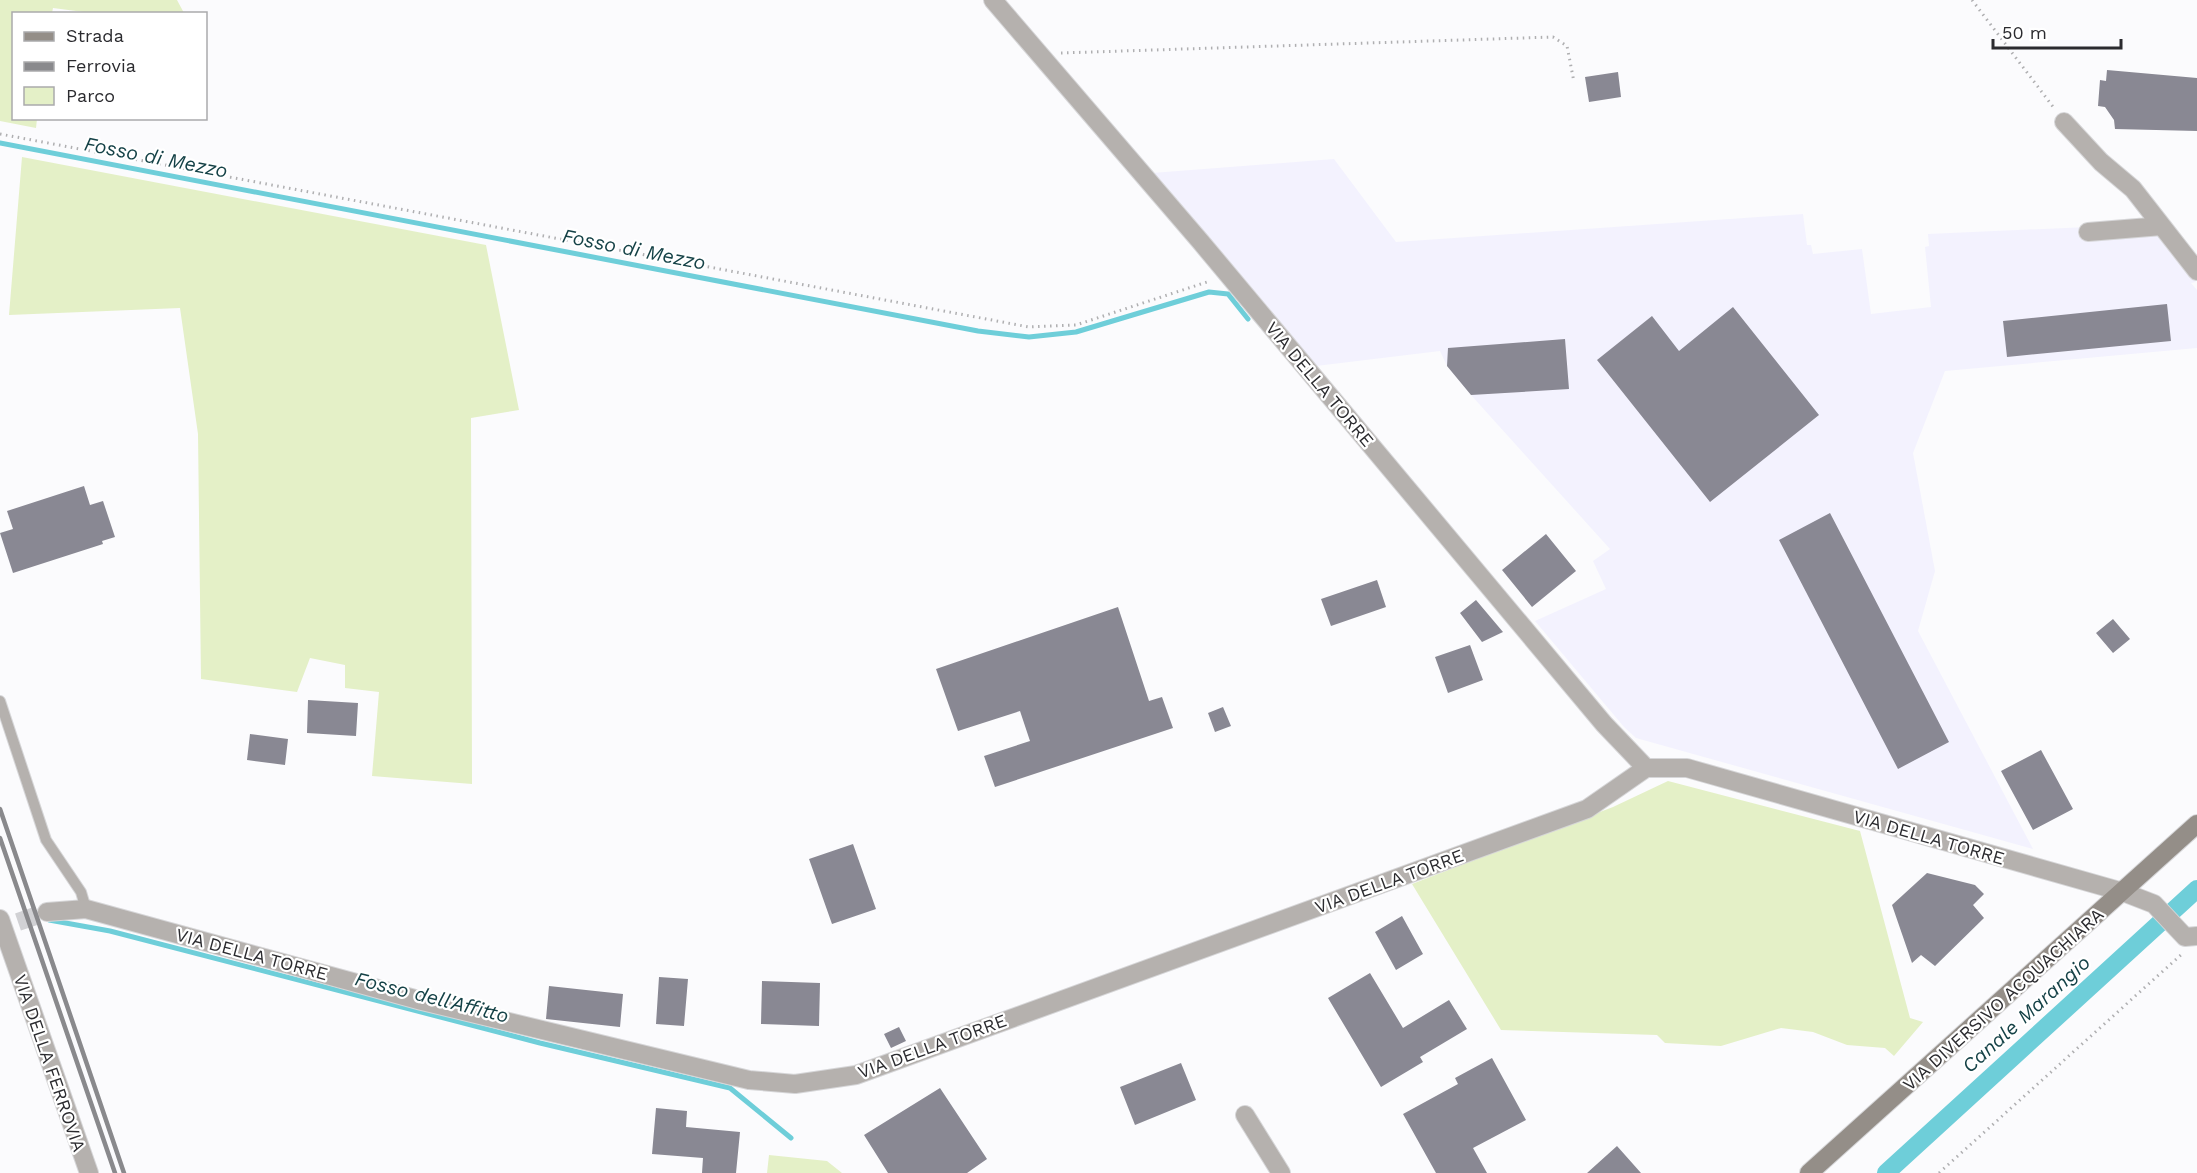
<svg xmlns="http://www.w3.org/2000/svg" width="2197" height="1173" viewBox="0 0 2197 1173" font-family="'Work Sans',sans-serif">
<rect width="100%" height="100%" fill="#fbfbfd"/>
<!-- built -->
<path fill="#f3f2fe" d="M1334 159 1396 242 1803 214 1807 245H1811L1813 254 1862 249 1871 314 1931 307 1925 247 1929 246 1928 234 2088 227 2156 231 2196 282 2191 283 2197 290V348L1945 371 1913 453 1935 571 1918 631 2033 849 1636 738 1624 727 1535 621 1606 589 1593 561 1610 549 1471 395 1447 366 1440 351 1316 366 1152 173Z"/>
<!-- green -->
<path fill="#e4f0c7" d="M0 0H177L184 13 99 14 53 8 52 13 14 14V118L37 119 36 128 0 121Z
M22 157 486 245 519 410 471 418 472 784 372 776 379 692 345 688V665L310 658 297 692 201 679 198 434 180 308 9 315Z
M1668 781 1860 831 1910 1018 1923 1022 1894 1056 1885 1048 1847 1045 1813 1032 1781 1028 1721 1046 1665 1043 1657 1035 1501 1030 1412 884 1613 807Z
M769 1155 827 1161 842 1173H767Z"/>
<g fill="none" stroke-linecap="round" stroke-linejoin="round">
<!-- stream -->
<path stroke="#6eced9" stroke-width="5" d="M0 143 978 331 1029 337 1076 332 1209 292 1228 294 1248 319
M49 920 110 931 540 1043 730 1088 791 1138"/>
<!-- canal -->
<path stroke="#6eced9" stroke-width="18" d="M1886 1173 2197 889"/>
</g>
<!-- building -->
<path fill="#898893" d="M2107 70 2197 78V131L2115 129 2114 120 2105 107 2098 106 2100 80 2106 81Z
M1618 72 1621 97 1589 102 1585 77Z
M2167 304 2171 341 2007 357 2003 321Z
M1733 307 1819 415 1710 502 1597 360 1652 316 1679 351Z
M1565 339 1569 389 1471 395 1447 366 1448 348Z
M84 486 90 505 103 501 115 537 102 541 103 544 13 573 0 533 13 529 7 511Z
M1830 513 1949 742 1898 769 1779 540Z
M1546 534 1576 571 1532 607 1502 570Z
M1377 580 1386 607 1331 626 1321 599Z
M1476 600 1503 632 1482 642 1460 613Z
M1118 607 1149 701 1162 697 1173 728 995 787 984 756 1030 741 1020 711 958 731 936 669Z
M2113 619 2130 639 2113 653 2096 633Z
M1470 645 1483 680 1448 693 1435 657Z
M308 700 358 703 356 736 307 733Z
M1223 707 1231 726 1215 732 1208 713Z
M250 734 288 739 285 765 247 760Z
M2041 750 2073 809 2033 830 2001 771Z
M853 844 876 909 832 924 809 859Z
M1927 873 1975 885 1984 894 1973 905 1984 918 1935 966 1921 955 1912 963 1892 905Z
M1402 916 1423 954 1396 970 1375 932Z
M1370 973 1403 1028 1449 1000 1467 1029 1420 1057 1423 1062 1381 1087 1328 998Z
M659 977 688 979 684 1026 656 1024Z
M762 981 820 983 819 1026 761 1024Z
M549 986 623 994 620 1027 546 1019Z
M899 1027 906 1041 891 1048 884 1034Z
M1492 1058 1526 1120 1473 1148 1487 1173H1436L1403 1114 1458 1084 1455 1078Z
M1181 1063 1196 1100 1135 1125 1120 1087Z
M940 1088 987 1159 967 1173H888L864 1135Z
M656 1108 687 1111 686 1127 740 1132 736 1173H702L703 1158 652 1154Z
M1617 1146 1641 1173H1587Z"/>
<g fill="none" stroke-linecap="round" stroke-linejoin="round">
<!-- minor-tunnel -->
<path stroke="#d1d1d4" stroke-width="18" stroke-dasharray="18 9" stroke-linecap="butt" d="M18 922 47 912"/>
<!-- service casing -->
<g stroke="#d6d6d8" stroke-width="12">
<path id="service" d="M0 701 46 840 81 892 86 909"/>
</g>
<!-- minor casing -->
<g stroke="#d6d6d8" stroke-width="20">
<path id="minor" d="M993 0 1200 241 1604 724 1646 768H1687L2123 892 2154 904 2185 937 2197 936
M2064 122 2101 162 2133 189 2197 271
M2088 232 2162 226
M47 912 86 909 422 1001 749 1080 795 1084 856 1075 1587 809 1646 768
M0 919 89 1173
M1245 1115 1281 1173"/>
</g>
<!-- secondary casing -->
<g stroke="#d6d6d8" stroke-width="20">
<path id="secondary" d="M1809 1173 2197 824"/>
</g>
<!-- path -->
<path stroke="#afafb1" stroke-width="3" stroke-dasharray="1.5 4.5" stroke-linecap="butt" d="M1972 0 2054 108
M1061 53 1553 37 1567 46 1574 82
M0 134 1029 327 1076 325 1210 281
M1939 1173 2183 953"/>
<!-- service -->
<use href="#service" stroke="#b5b1ae" stroke-width="10"/>
<!-- minor -->
<use href="#minor" stroke="#b5b1ae" stroke-width="18"/>
<!-- secondary -->
<use href="#secondary" stroke="#948e88" stroke-width="18"/>
<!-- rail -->
<path stroke="#89898c" stroke-width="4.5" d="M0 809 124 1173
M0 838 115 1173"/>
</g>
<g text-anchor="middle" dominant-baseline="central" stroke-width="4.5" stroke-linejoin="round" paint-order="stroke">
<!-- street labels -->
<g font-size="18" fill="#2b2b2f" stroke="#fff">
<text transform="translate(1320 384) rotate(50)">VIA DELLA TORRE</text>
<text transform="translate(1929 837) rotate(16)">VIA DELLA TORRE</text>
<text transform="translate(1389 881) rotate(-20)">VIA DELLA TORRE</text>
<text transform="translate(252 954) rotate(15)">VIA DELLA TORRE</text>
<text transform="translate(2003 999) rotate(-42)">VIA DIVERSIVO ACQUACHIARA</text>
<text transform="translate(932 1046) rotate(-20)">VIA DELLA TORRE</text>
<text transform="translate(50 1063) rotate(71)">VIA DELLA FERROVIA</text>
</g>
<!-- water labels -->
<g font-size="20" font-style="italic" fill="#154247" stroke="#fff">
<text transform="translate(156 157) rotate(11)">Fosso di Mezzo</text>
<text transform="translate(634 249) rotate(11)">Fosso di Mezzo</text>
<text transform="translate(432 997) rotate(14)">Fosso dell'Affitto</text>
<text transform="translate(2026 1014) rotate(-42)">Canale Marangio</text>
</g>
</g>
<!-- legend -->
<rect x="12" y="12" width="195" height="108" fill="#ffffff" stroke="#aaaaac" stroke-width="1.5"/>
<rect x="24" y="32" width="30" height="9" fill="#948e88" stroke="#aaaaac" stroke-width="1.5"/>
<text x="66" y="42" font-size="18" fill="#2b2b2f">Strada</text>
<rect x="24" y="62" width="30" height="9" fill="#89898c" stroke="#aaaaac" stroke-width="1.5"/>
<text x="66" y="72" font-size="18" fill="#2b2b2f">Ferrovia</text>
<rect x="24" y="87" width="30" height="18" fill="#e4f0c7" stroke="#aaaaac" stroke-width="1.5"/>
<text x="66" y="102" font-size="18" fill="#2b2b2f">Parco</text>
<!-- scale -->
<path d="M1993 39v9h128v-9" fill="none" stroke="#2b2b2f" stroke-width="3"/>
<text x="2002" y="39" font-size="18" fill="#2b2b2f" stroke="#ffffff" stroke-width="4.5" paint-order="stroke">50 m</text>
</svg>
